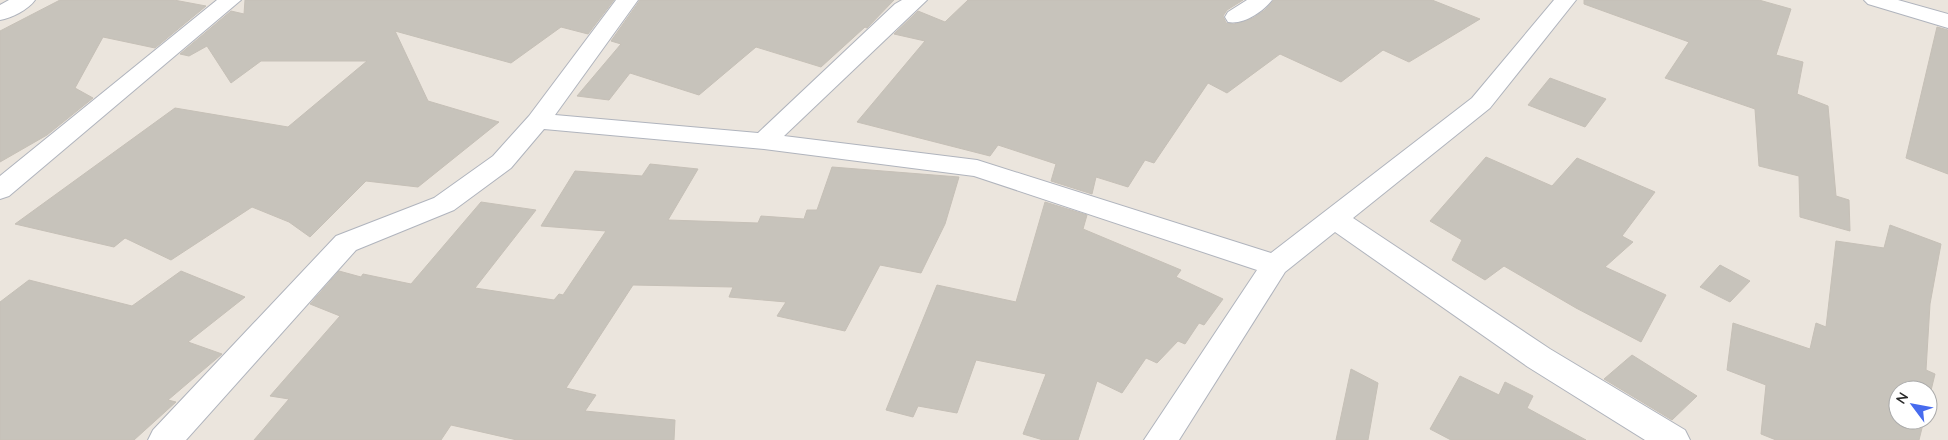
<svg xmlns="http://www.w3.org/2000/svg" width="1948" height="440" viewBox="0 0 1948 440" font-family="Quicksand,sans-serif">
<rect width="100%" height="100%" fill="#ebe5dd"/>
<!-- building -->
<path fill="#c7c3bb" stroke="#c6c0b7" d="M60 0H174L206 6 155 48 103 37 75 88 93 98 47 135 0 162V31Z
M245 0H614L588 34 561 27 511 63 395 31 428 101 499 122 418 187 366 181 310 237 289 222 252 207 171 260 125 238 114 247 15 224 175 108 288 127 367 61H261L231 83 207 46 189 56 180 54 231 11 244 14Z
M640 0H894L867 28 865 27 821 67 756 47 699 95 630 73 609 100 577 96 621 44 611 41Z
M968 0H1243L1227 10 1223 16 1226 23 1234 24 1253 18 1265 10 1274 0H1432L1480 19 1409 62 1383 50 1341 82 1280 54 1227 93 1208 83 1154 163 1145 160 1128 187 1096 177 1092 194 1051 181 1056 164 998 145 990 156 857 122 925 41 894 34 918 11 945 22Z
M1584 0H1759L1791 9 1776 55 1803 62 1797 94 1828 106 1836 196 1849 200 1850 231 1800 217 1799 176 1759 166 1755 109 1665 78 1689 42 1584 4Z
M1937 27 1948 30V174L1906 158Z
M1550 78 1606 99 1585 127 1528 105Z
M1486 157 1552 186 1577 158 1655 192 1622 236 1633 242 1605 267 1666 295 1641 342 1576 308 1504 266 1485 280 1452 260 1462 240 1430 221Z
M650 164 698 169 668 220 758 223 761 216 804 219 807 210H817L832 167 959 177 945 224 921 273 880 265 845 331 777 316 786 302 729 297 733 287 633 285 566 388 596 395 585 411 675 420 674 440H517L451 425 441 440H254L289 399 270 396 340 316 310 304 339 271 361 277 363 274 411 284 481 202 536 210 475 288 554 300 559 294 563 295 606 231 541 226 575 171 642 176Z
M1045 202 1087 215 1083 229 1181 270 1176 277 1223 299 1204 325 1199 323 1185 344 1178 341 1157 363 1146 358 1122 393 1097 381 1078 440H1043L1023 434 1046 374 976 360 957 413 918 406 913 417 886 410 937 285 1016 302Z
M1890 225 1941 244 1930 304 1926 370 1935 374 1928 403V390H1898V420H1924L1919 440H1776L1761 434 1766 385 1727 370 1733 323 1810 349 1816 323 1826 327 1836 241 1884 248Z
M1720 265 1750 281 1730 302 1700 287Z
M181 271 245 297 188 342 222 354 168 400 176 402 134 440H0V302L29 280 132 306Z
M1632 355 1697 396 1672 420 1604 379Z
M1351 369 1378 383 1368 440H1336Z
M1460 376 1499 395 1505 382 1533 396 1527 408 1586 440H1451L1430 429Z"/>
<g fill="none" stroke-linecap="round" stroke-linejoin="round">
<!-- minor casing -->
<g stroke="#b0b4bd" stroke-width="2">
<path id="minor" d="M9 0H35C28 10 11 18 0 20V5Z
M217 0H241L9 196 0 199V176Z
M616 0H638L555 115 758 133 895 4 902 0H927L784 136 977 160 1271 253 1472 98 1554 0H1576L1490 108 1353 218 1550 349 1685 430 1690 440H1645L1528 367 1335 232 1285 272 1179 440H1144L1257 270 974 176 764 149 544 129 511 168 454 210 356 250 186 440H148L153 430 336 236 434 198 493 156 529 116Z
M1247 0H1272C1263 12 1243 25 1228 22L1225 17 1228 12Z
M1864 0H1898L1948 14V28L1868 4Z"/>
</g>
<!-- minor -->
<use href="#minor" fill="#fff" fill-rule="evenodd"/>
</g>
<!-- north arrow -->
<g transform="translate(1913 405) rotate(302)"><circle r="24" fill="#ffffff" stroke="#aaaaaa"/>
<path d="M0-4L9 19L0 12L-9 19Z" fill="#476bee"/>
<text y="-8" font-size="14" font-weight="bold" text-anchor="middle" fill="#2a2a2a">N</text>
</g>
</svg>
